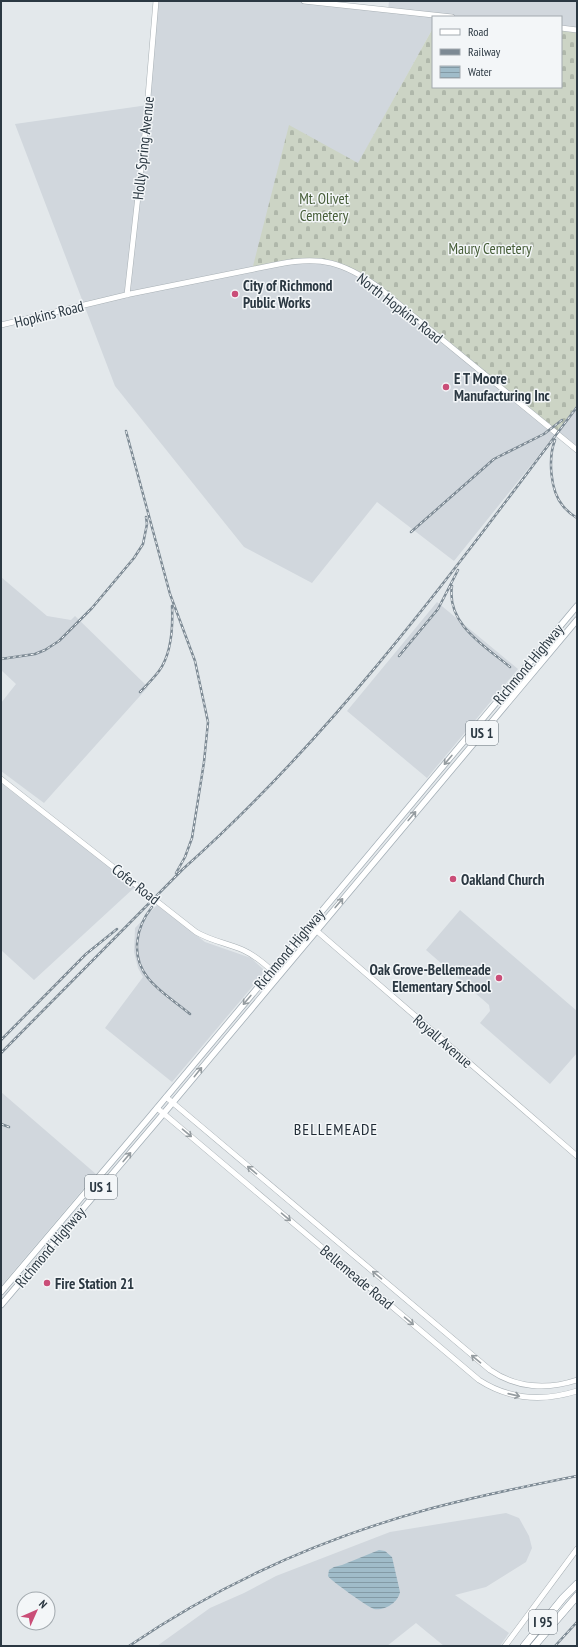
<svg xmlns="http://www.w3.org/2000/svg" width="578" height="1647" viewBox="0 0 578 1647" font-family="'PT Sans Narrow',sans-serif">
<defs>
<pattern id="cemetery-stones" width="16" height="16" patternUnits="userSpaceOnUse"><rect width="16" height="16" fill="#ccd4c5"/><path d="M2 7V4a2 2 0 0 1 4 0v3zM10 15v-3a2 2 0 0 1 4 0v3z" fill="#afb7aa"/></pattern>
<pattern id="water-rules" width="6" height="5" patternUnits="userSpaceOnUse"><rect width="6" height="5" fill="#a0bcc9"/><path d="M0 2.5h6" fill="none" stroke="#839aa5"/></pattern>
</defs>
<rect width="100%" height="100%" fill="#e3e8eb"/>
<!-- built -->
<path fill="#d1d7dd" d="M156 1H298L388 11 389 1H577V30L561 29V17H433V28L358 164 300 261 335 265 367 280 556 433 577 405V450L556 434 454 561 377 502 312 583 244 547 115 386 15 124 148 105Z
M1 577 47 616 71 620 75 616 148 687 44 803 1 771V703L16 684 1 670Z
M437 602 518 669 427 778 347 711Z
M1 783 135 887 34 980 1 950Z
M157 905 205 942 251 958 263 969 262 975 172 1082 105 1028 143 977 138 968 134 952 135 928Z
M460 910 577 1011V1053L550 1084 480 1023 490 1011 489 1005 426 950Z
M1 1092 96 1174 1 1286Z
M506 1513 519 1518 529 1536 532 1548 526 1562 486 1587 455 1595 509 1633 500 1646H444L416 1623 387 1646H157L210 1608 244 1593 276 1576 390 1532Z"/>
<!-- cemetery -->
<path fill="url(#cemetery-stones)" d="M433 28V87H561V29L577 30V405L556 433 382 290 351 271 317 261 252 270 289 125 358 163Z"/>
<!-- water -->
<path fill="url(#water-rules)" d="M379 1550 385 1551 392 1557 400 1592C398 1603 384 1611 374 1609 368 1607 331 1581 328 1576L329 1570 334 1567 342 1565Z"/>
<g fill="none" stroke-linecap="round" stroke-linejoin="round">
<!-- secondary casing -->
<g stroke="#a8b0b5" stroke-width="6">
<path id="secondary" d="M304 1 452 17
M561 28 577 30
M127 295 145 133 156 1
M1 325 130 294 279 264C321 256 343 262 378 287L577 450
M1 779 196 932C211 941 227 943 243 950 256 956 267 966 278 976
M310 925 577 1156
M166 1097 490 1370C516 1388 547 1390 577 1380
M157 1108 479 1380C510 1400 542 1402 577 1391
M505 1646 577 1549"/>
</g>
<!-- primary casing -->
<g stroke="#a3aeb6" stroke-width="7">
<path id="primary" d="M1 1292 147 1120 577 606
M1 1305 159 1119 577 620"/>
</g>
<!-- highway casing -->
<g stroke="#8b98a1" stroke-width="8">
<path id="highway" d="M524 1646 563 1598 577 1584
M534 1646 577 1596"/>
</g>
<!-- secondary -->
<use href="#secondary" stroke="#fff" stroke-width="5"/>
<!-- primary -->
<use href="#primary" stroke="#fff" stroke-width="5.5"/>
<!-- highway -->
<use href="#highway" stroke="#fff" stroke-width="7"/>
<!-- rail casing -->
<g stroke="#7d8a94" stroke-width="2.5">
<path id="rail" d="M126 431 170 594 195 661 208 722 204 762 192 838 185 857 176 873
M555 440C548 458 550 491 563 506 567 511 572 515 577 518
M411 532 494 459 544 434 562 420
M452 586C446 624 485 646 510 667
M399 656 438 609 458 570
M1 659 35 654 45 650 59 641 92 608 134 558 143 544 147 524 146 517
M140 692C146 686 153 679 159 671 172 653 173 627 172 606
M152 907C136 927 130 956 148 978 159 992 176 1002 190 1014
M1 1040 86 954 117 929
M1 1053 183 869C335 734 455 569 577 407
M1 1124 9 1127
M129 1646C220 1584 323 1538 429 1509 478 1496 527 1486 577 1476
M555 1646 577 1622"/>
</g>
<!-- rail -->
<use href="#rail" stroke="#f3f6f8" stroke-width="1" stroke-dasharray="3" stroke-linecap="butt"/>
</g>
<!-- one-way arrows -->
<defs><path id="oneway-shaft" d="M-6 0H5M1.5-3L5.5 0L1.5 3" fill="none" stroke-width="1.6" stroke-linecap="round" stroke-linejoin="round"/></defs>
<g stroke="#959ca0">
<use href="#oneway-shaft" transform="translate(448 760) rotate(130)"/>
<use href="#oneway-shaft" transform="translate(412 816) rotate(-50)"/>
<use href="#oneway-shaft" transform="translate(339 903) rotate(-50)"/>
<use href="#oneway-shaft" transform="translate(247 1000) rotate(130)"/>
<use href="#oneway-shaft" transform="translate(198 1072) rotate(-51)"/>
<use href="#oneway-shaft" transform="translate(187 1133) rotate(40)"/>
<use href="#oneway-shaft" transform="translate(127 1157) rotate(-50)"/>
<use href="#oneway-shaft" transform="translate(252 1170) rotate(-140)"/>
<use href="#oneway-shaft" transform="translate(286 1217) rotate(40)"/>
<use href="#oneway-shaft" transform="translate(377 1275) rotate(-140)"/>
<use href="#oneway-shaft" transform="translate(409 1321) rotate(40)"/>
<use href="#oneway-shaft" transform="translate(476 1359) rotate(-140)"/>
<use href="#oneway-shaft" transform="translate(514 1395) rotate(13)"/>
</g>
<!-- markers -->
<g fill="#ca4e78" stroke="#f3f6f8" stroke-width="1.5">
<circle cx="235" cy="294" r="4"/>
<circle cx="446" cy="387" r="4"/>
<circle cx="453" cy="879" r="4"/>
<circle cx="499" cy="978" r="4"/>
<circle cx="47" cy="1283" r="4"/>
</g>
<g text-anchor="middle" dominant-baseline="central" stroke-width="3" stroke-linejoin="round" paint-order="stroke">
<!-- shield labels -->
<g fill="#f3f6f8" stroke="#677179" stroke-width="1">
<rect x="466" y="721" width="32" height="24" rx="3"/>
<rect x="85" y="1175" width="32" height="24" rx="3"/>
<rect x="529" y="1610" width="28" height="24" rx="3"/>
</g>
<g font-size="14" font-weight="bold" fill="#2b3842">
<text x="482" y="733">US 1</text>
<text x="101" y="1187">US 1</text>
<text x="543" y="1622">I 95</text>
</g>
<!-- street labels -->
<g font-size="15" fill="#2b3842" stroke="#f3f6f8">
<text transform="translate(143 148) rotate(-84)">Holly Spring Avenue</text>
<text transform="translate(400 308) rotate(38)">North Hopkins Road</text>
<text transform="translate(49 314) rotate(-14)">Hopkins Road</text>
<text transform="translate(528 664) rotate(-50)">Richmond Highway</text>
<text transform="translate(136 884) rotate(38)">Cofer Road</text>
<text transform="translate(289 949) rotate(-50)">Richmond Highway</text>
<text transform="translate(443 1041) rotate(41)">Royall Avenue</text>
<text transform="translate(50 1247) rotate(-50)">Richmond Highway</text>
<text transform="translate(357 1277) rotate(40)">Bellemeade Road</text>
</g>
<!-- park labels -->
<g font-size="15" fill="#475e39" stroke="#f3f6f8">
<text x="324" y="198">Mt. Olivet<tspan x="324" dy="17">Cemetery</tspan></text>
<text x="490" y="248">Maury Cemetery</text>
</g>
<!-- poi labels -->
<g font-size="15" font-weight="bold" fill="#2b3842" stroke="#f3f6f8" text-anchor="start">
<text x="243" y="285">City of Richmond<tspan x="243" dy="17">Public Works</tspan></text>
<text x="454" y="378">E T Moore<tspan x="454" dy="17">Manufacturing Inc</tspan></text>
<text x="461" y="879">Oakland Church</text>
<text x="491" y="969" text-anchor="end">Oak Grove-Bellemeade<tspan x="491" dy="17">Elementary School</tspan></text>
<text x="55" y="1283">Fire Station 21</text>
</g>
<!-- neighbourhood labels -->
<g font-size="16" letter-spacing="1" fill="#1e2933" stroke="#f3f6f8">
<text x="336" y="1129">BELLEMEADE</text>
</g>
</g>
<!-- border -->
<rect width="578" height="1647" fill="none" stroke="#2b3842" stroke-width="4"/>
<!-- legend -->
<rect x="432" y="16" width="130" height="72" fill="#f3f6f8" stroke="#a3aaaf"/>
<rect x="440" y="29" width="20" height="6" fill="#ffffff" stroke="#a3aaaf"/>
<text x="468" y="36" font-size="12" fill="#2b3842">Road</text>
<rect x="440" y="49" width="20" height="6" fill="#7d8a94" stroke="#a3aaaf"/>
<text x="468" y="56" font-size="12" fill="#2b3842">Railway</text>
<rect x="440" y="66" width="20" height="12" fill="url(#water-rules)" stroke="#a3aaaf"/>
<text x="468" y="76" font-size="12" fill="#2b3842">Water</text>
<!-- north arrow -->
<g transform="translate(36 1611) rotate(45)"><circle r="19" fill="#f3f6f8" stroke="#a3aaaf"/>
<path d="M0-3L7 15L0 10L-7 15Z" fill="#ca4e78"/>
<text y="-6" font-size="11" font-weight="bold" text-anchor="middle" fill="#2b3842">N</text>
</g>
</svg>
